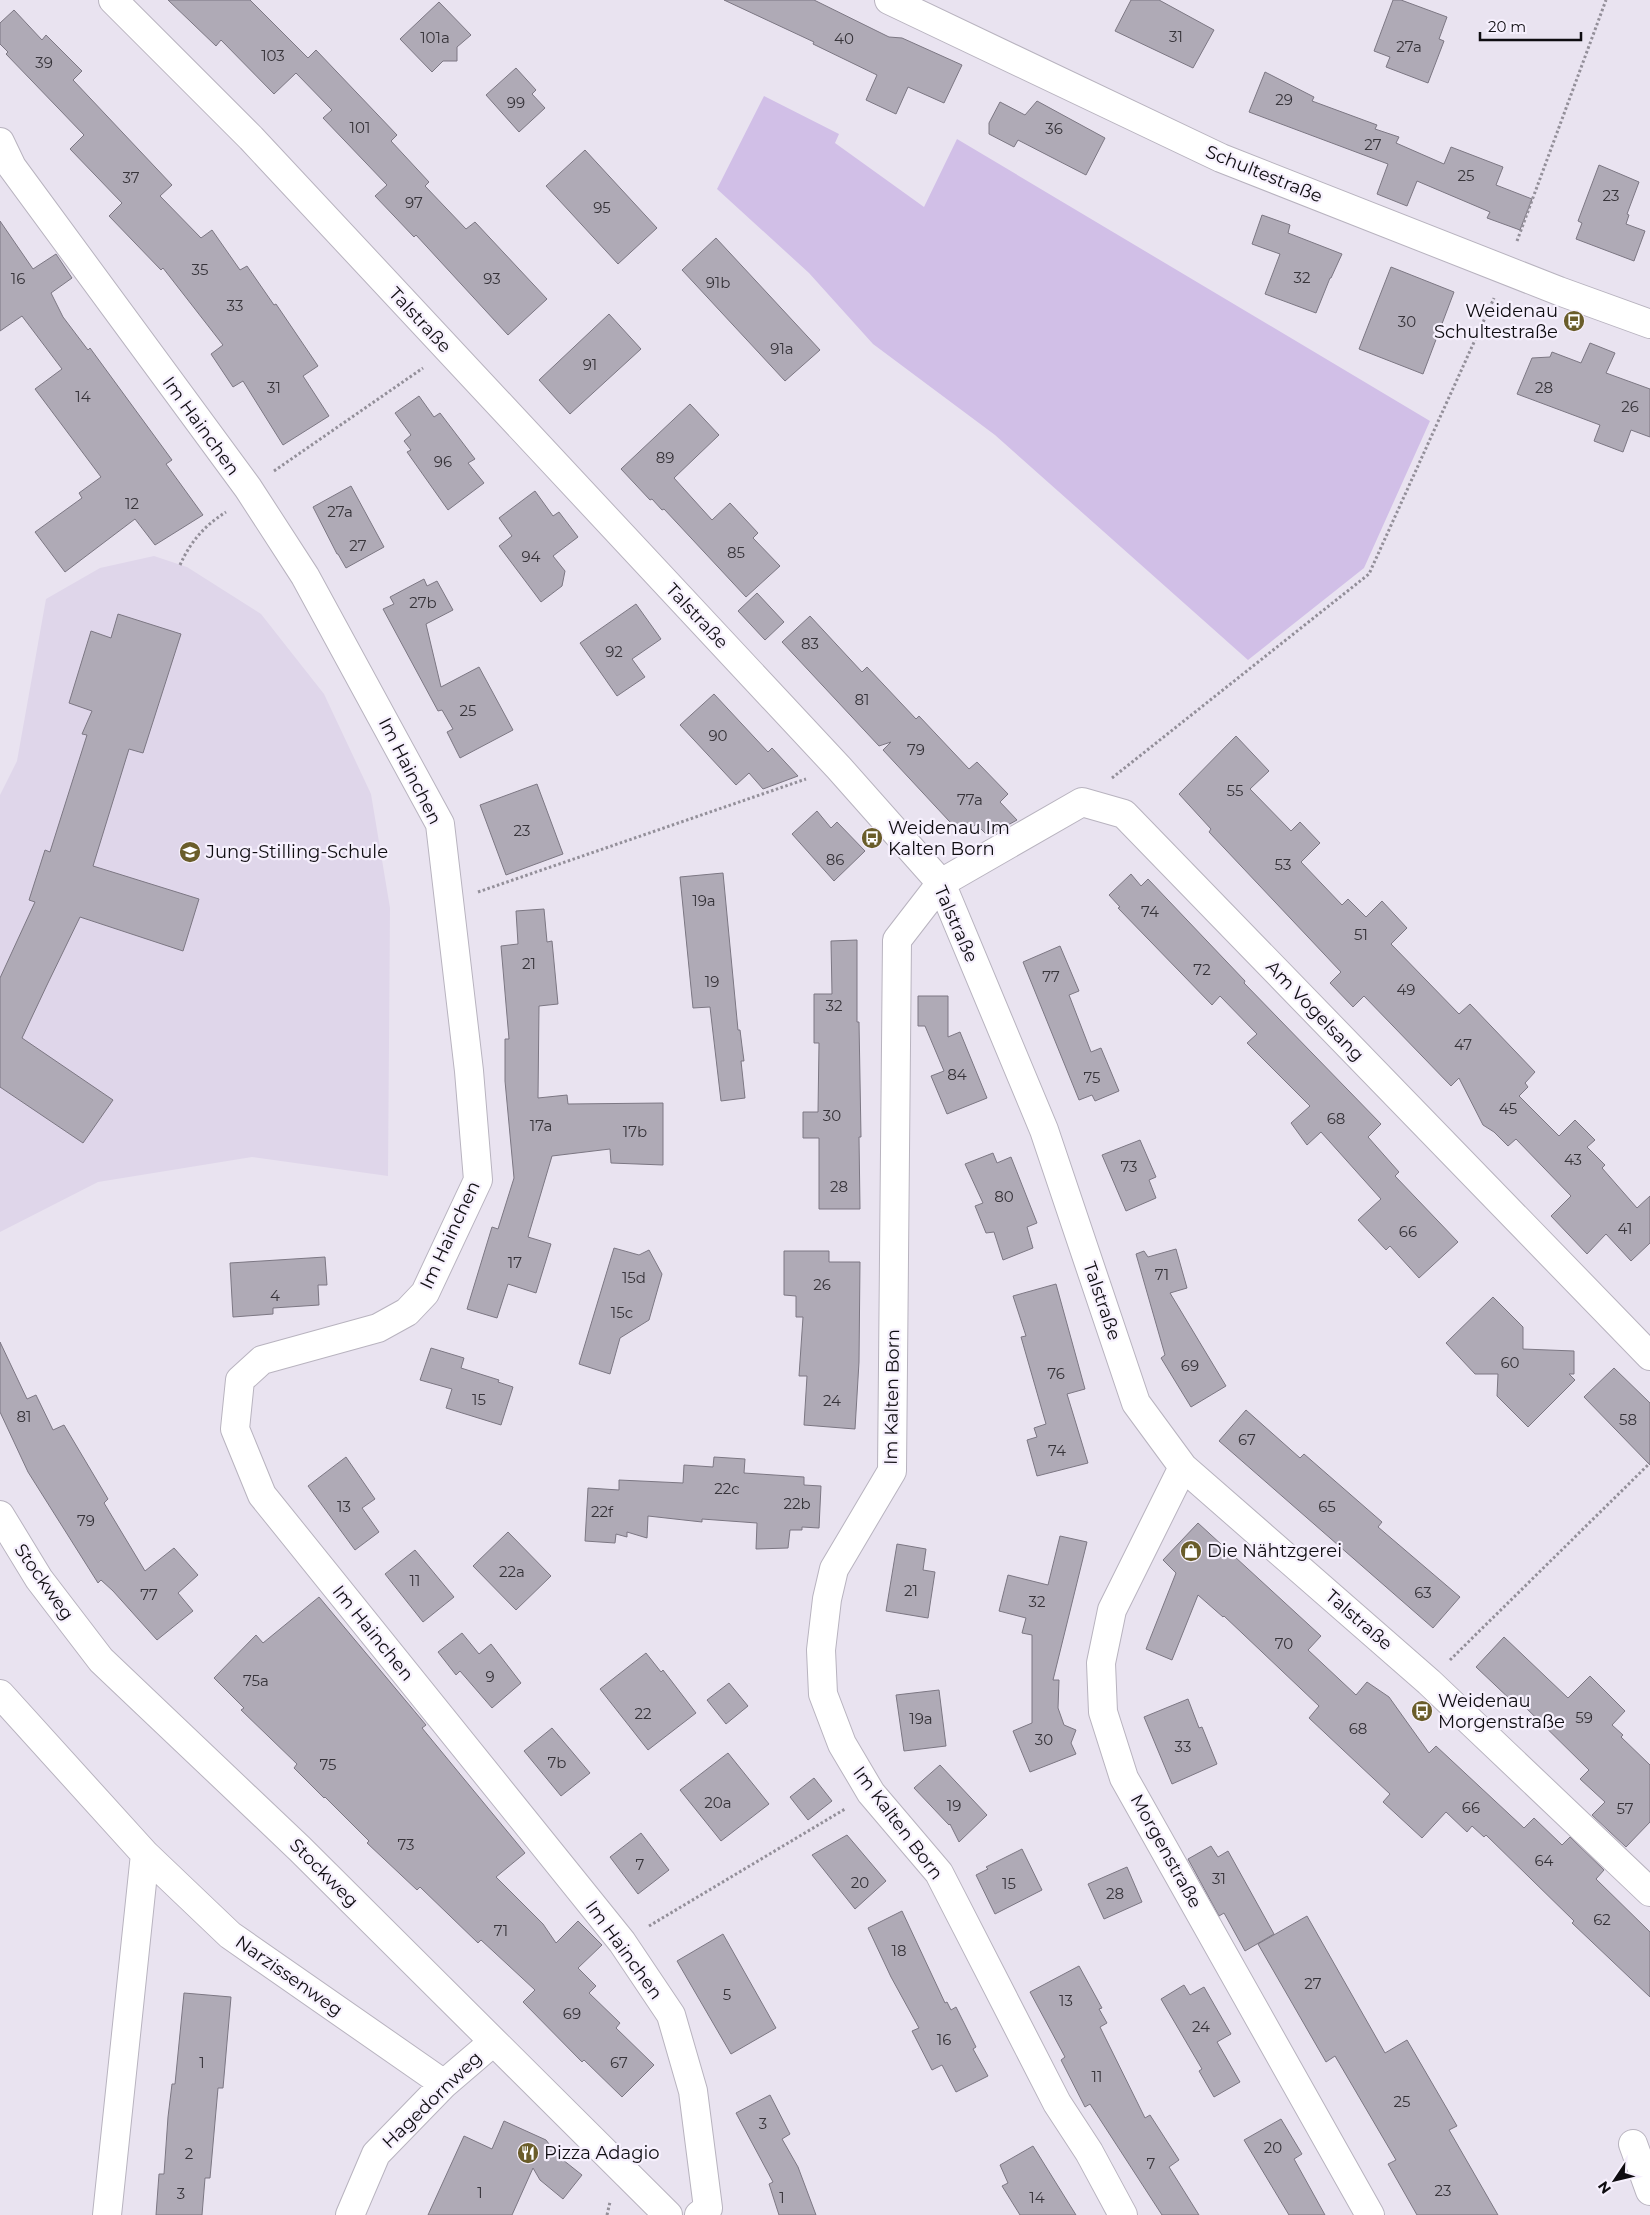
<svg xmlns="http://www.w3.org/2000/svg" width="1650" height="2215" viewBox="0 0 1650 2215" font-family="Montserrat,sans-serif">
<rect width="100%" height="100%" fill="#e9e3f0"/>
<!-- built -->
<path fill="#dfd6ea" d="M154 556 187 567 261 614 324 694 371 794 390 908 388 1176 252 1157 98 1182 0 1232V795L17 761 46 599 100 568Z"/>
<!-- green -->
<path fill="#d1bfe7" d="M764 96 839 134 835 143 924 207 957 139 1430 421 1364 568 1248 660 995 435 873 344 809 273 717 189Z"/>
<!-- building -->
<path fill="#afaab6" stroke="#7c7783" d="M168 0H250L308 58 316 50 397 135 391 141 429 182 425 186 466 229 475 222 547 299 508 335 416 235 414 237 375 196 387 185 323 118 332 110 296 73 274 94 221 40 216 46Z
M724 0H814L889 37 902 38 962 65 944 103 908 87 896 114 866 100 877 75 813 44 814 42Z
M1131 0H1159L1214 30 1193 68 1115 31Z
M1393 0H1401L1447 17 1439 39 1444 41 1428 83 1386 67 1390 57 1374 51Z
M439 2 471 35 457 47V61H443L432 72 400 39Z
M14 10 42 40 46 35 82 71 73 80 172 185 160 196 201 238 212 230 240 270 247 266 274 305 276 304 318 366 303 376 329 416 283 445 243 381 233 387 211 354 223 345 163 268 161 270 109 216 122 203 70 149 84 135 6 54 8 52 0 44V23Z
M516 68 536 90 532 94 545 108 519 132 486 95Z
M1265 72 1314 97 1312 101 1377 125 1375 129 1399 137 1396 143 1444 164 1451 147 1503 167 1496 185 1532 199 1520 230 1487 218 1490 212 1417 181 1407 206 1377 194 1388 164 1249 112Z
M1037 101 1105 138 1086 175 1018 140 1014 147 989 134V123L1000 102 1025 115Z
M585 150 657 228 618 264 546 186Z
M1599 165 1639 182 1627 214 1629 215 1626 224 1645 231 1634 261 1576 239 1582 223 1578 221Z
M1262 215 1290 225 1288 233 1342 254 1331 278H1330L1316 313 1265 294 1280 254 1252 244Z
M0 221 33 269 56 254 72 278 51 293 63 317 88 350 90 348 172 460 166 464 203 515 155 545 135 519 65 572 35 532 82 498 79 493 101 477 35 389 62 369 22 316 0 331Z
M716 238 820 350 785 381 682 270Z
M1391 267 1454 292 1423 374 1359 349Z
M609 314 641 349 570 414 539 380Z
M1590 343 1615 353 1606 373 1650 389V437L1631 430 1623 452 1594 441 1600 425 1517 394 1532 358 1550 357 1552 352 1581 363Z
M419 396 434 417 440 413 475 459 468 463 484 483 448 510 407 452 411 450 404 441 411 435 395 413Z
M690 404 719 435 674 478 712 520 730 503 758 533 753 538 780 566 746 597 664 509 662 510 652 499 650 500 621 469Z
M351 486 384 547 346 568 338 554H337L313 507Z
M535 491 553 516 559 512 578 537 553 556 565 571 562 586 541 602 499 546 512 536 499 518Z
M424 579 427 586 437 581 453 610 426 624 441 687 479 667 513 730 460 758 447 732 453 729 442 710 438 711 383 609 394 604 390 597Z
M757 593 784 622 765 640 738 611Z
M636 604 661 639 632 659 645 677 617 696 580 643Z
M118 614 181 634 143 753 129 749 93 866 199 899 183 951 80 917 47 985 22 1038 113 1100 83 1143 0 1087V978L35 902 29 900 45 850 50 852 87 735 82 734 92 711 69 703 91 631 111 638Z
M810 616 862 672 867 667 916 719 919 716 969 769 977 762 1008 794 1000 802 1017 820 988 836 976 824 963 836 883 750 891 742 879 746 782 642Z
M714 694 768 752 772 748 798 776 763 789 749 773 736 785 680 725Z
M1236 736 1269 771 1250 789 1291 831 1300 822 1320 843 1301 862 1342 905 1348 899 1366 917 1382 901 1407 928 1391 944 1459 1014 1470 1004 1535 1072 1525 1083 1528 1087 1519 1096 1559 1136 1575 1120 1595 1140 1587 1147 1605 1165 1602 1168 1637 1208 1650 1196V1243L1631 1261 1606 1234 1587 1254 1551 1216 1571 1196 1516 1139 1508 1146 1494 1132 1483 1125 1459 1078 1451 1086 1364 996 1353 1007 1330 983 1341 972 1209 832 1211 829 1179 794Z
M537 784 563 854 506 875 480 805Z
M817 811 831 828 837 822 865 851 834 881 792 834Z
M723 873 738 1030H740L742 1046 744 1061H741L745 1098 721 1101 710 1007 693 1008 680 877Z
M1131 874 1141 886 1148 879 1245 981 1244 983 1381 1124 1368 1137 1399 1172 1395 1176 1458 1242 1419 1278 1390 1246 1386 1250 1358 1220 1381 1199 1321 1132 1307 1145 1291 1123 1310 1106 1247 1043 1257 1034 1220 996 1212 1005 1118 908 1120 907 1109 895Z
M544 909 547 942 552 941 558 1004 539 1006 538 1098 567 1095 568 1104 663 1103V1165L611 1163 610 1149 552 1156 528 1237 551 1244 536 1293 508 1284 497 1318 467 1309 492 1227 498 1229 514 1178 505 1081V1039H509L501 946 518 944 516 911Z
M857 940V1022H859L861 1137H859L860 1209H819V1138H803V1112H818L819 1043H814V994H832L831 941Z
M1060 946 1079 991 1069 995 1091 1052 1101 1048 1119 1091 1095 1101 1092 1095 1079 1100 1023 962Z
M918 996H948V1037L960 1032 987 1098 947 1114 931 1076 944 1071 925 1026H918Z
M1140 1140 1156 1177 1149 1180 1156 1198 1126 1211 1102 1155Z
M993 1153 997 1163 1011 1157 1037 1223 1027 1227 1033 1248 1003 1260 994 1232 986 1233 975 1206 983 1203 965 1164Z
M614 1248 639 1255 649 1250 662 1274 649 1320 620 1338 610 1374 579 1364Z
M1176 1249 1187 1288 1170 1293 1226 1386 1191 1407 1161 1358 1165 1355 1136 1254 1144 1251 1148 1257Z
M784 1251H829V1262H860L859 1362 855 1429 804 1425 807 1376H799L803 1317H796V1296L784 1295Z
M325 1257 327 1285H318L319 1305 273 1308V1314L233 1317 230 1263Z
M1056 1284 1085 1389 1067 1394 1088 1463 1037 1476 1027 1440 1037 1437 1034 1428 1046 1424 1021 1337 1026 1336 1013 1296Z
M1493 1297 1523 1327V1349L1574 1351V1374H1569L1575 1380 1528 1427 1497 1396 1498 1374H1475L1446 1343Z
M0 1342 27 1399 36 1395 53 1430 64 1425 108 1499 104 1503 145 1571 174 1548 198 1575 178 1593 193 1611 157 1640 113 1591 101 1580 98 1583 28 1472 0 1412Z
M431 1348 464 1358 461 1368 499 1380 498 1382 513 1387 501 1425 446 1408 452 1389 420 1380Z
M1614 1368 1650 1403V1465L1584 1397Z
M1246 1410 1300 1458 1304 1454 1382 1522 1378 1527 1460 1597 1433 1628 1219 1441Z
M346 1457 375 1499 362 1508 379 1532 355 1550 308 1486Z
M714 1457 745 1459 744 1473 804 1477V1485L821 1486 819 1528 802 1527V1530H790L788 1548 756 1549 757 1523 702 1519V1522L648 1516 647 1538 627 1532V1537L616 1534 615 1543 585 1541 588 1488 619 1490V1480L683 1483 684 1465 713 1467Z
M1198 1523 1321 1636 1308 1650 1356 1695 1367 1682 1389 1697 1429 1753 1436 1746 1524 1828 1534 1818 1562 1845 1570 1837 1604 1870 1596 1879 1650 1932V1997L1572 1923 1574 1921 1486 1835 1484 1837 1472 1826 1467 1832 1446 1812 1422 1838 1383 1802 1390 1794 1309 1718 1319 1706 1224 1616 1223 1617 1198 1595 1172 1660 1146 1649 1176 1573 1163 1560Z
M508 1532 551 1576 516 1610 473 1566Z
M1060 1536 1087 1542 1053 1680H1059L1058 1708 1064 1725 1076 1730 1071 1743 1076 1754 1030 1772 1013 1731 1032 1723V1635L1022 1633 1026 1618 999 1611 1008 1575 1048 1585Z
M897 1544 926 1549 923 1570 935 1572 928 1618 886 1611Z
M415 1550 454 1597 423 1622 385 1574Z
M319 1597 426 1725 422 1728 525 1853 496 1877 543 1924 556 1943 578 1921 602 1945 578 1968 596 1986 589 1993 620 2023 616 2028 654 2065 622 2097 584 2060 582 2062 523 2002 535 1990 481 1940 478 1943 420 1887 417 1890 367 1843 369 1841 325 1797 324 1798 294 1768 297 1764 241 1710 244 1708 214 1678 256 1635 263 1643Z
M462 1633 479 1654 491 1644 521 1683 492 1708 460 1671 456 1675 438 1652Z
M1504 1637 1568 1698 1590 1676 1625 1711 1612 1725 1623 1735 1621 1737 1650 1765V1822L1626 1847 1592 1815 1605 1802 1580 1779 1589 1770 1518 1700 1514 1703 1476 1667Z
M646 1653 661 1672 663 1670 696 1713 648 1750 600 1689Z
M729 1683 748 1706 726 1724 707 1700Z
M939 1690 946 1746 904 1751 896 1695Z
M1188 1699 1199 1728 1202 1727 1217 1764 1172 1784 1144 1717Z
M552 1728 590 1773 561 1796 524 1751Z
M728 1753 769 1804 721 1841 680 1790Z
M940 1765 987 1815 959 1842 950 1824 949 1825 914 1788Z
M814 1778 832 1801 808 1820 790 1797Z
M641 1833 669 1870 638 1894 610 1857Z
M847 1835 886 1881 855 1909 812 1855Z
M1211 1846 1218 1857 1228 1851 1274 1934 1245 1951 1224 1913 1219 1916 1188 1859Z
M1022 1849 1042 1890 995 1914 976 1875 988 1869 986 1867Z
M1127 1867 1142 1902 1104 1919 1088 1884Z
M902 1911 945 2003 947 2002 951 2010 956 2007 976 2047 973 2049 988 2076 956 2092 942 2065 932 2070 912 2031 919 2028 891 1977 868 1928Z
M1307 1916 1385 2053 1407 2040 1457 2126 1449 2130 1498 2215H1417L1388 2164 1396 2160 1335 2056 1326 2062 1258 1944Z
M723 1934 776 2028 731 2054 677 1961Z
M1079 1966 1102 2008 1099 2009 1107 2023 1100 2027 1145 2118 1150 2115 1179 2160 1169 2167 1199 2215H1162L1090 2104 1085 2107 1061 2060 1065 2057 1030 1992Z
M1184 1985 1190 1995 1204 1987 1231 2034 1217 2042 1240 2082 1214 2097 1199 2071 1202 2069 1161 1999Z
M184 1993 231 1997 223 2088H218L210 2178H205L202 2215H156L159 2174H164L168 2117 172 2084H175Z
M770 2095 790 2134 782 2139 798 2167 816 2215H779L769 2184 773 2182 736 2113Z
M1281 2119 1302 2154 1294 2159 1325 2215H1289L1244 2140Z
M504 2121 546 2140 558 2156 582 2175 563 2199 540 2180 533 2168 512 2215H428L464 2136 492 2149Z
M1033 2146 1076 2215H1020L1002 2186 1008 2183 1000 2165Z"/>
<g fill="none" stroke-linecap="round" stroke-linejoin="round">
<!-- minor casing -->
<g stroke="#b8b3bf" stroke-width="30">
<path id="minor" d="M113 0 251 138 839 768 941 883 1044 1130 1136 1403 1183 1467 1429 1682 1650 1892
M889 0 1221 158 1559 291 1650 324
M0 142 12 167 248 488 305 576 440 824 469 1071 478 1180 425 1293 407 1312 378 1328 262 1360 240 1380 235 1429 262 1495 622 1942 671 2015 693 2091 708 2208 699 2215
M1183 1467 1112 1610 1101 1663 1103 1712 1124 1778 1370 2215
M0 1694 145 1854 230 1935 444 2084
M1633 2144 1650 2191
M107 2215 145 1854
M350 2215 376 2154 444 2084 493 2042
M1123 2215 1089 2152 1057 2103 939 1873 871 1793 842 1744 823 1694 821 1650 827 1599 834 1569 892 1471 897 940 941 883 1082 802 1124 814 1650 1356"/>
</g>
<!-- tertiary casing -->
<g stroke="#b8b3bf" stroke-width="30">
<path id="tertiary" d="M0 1515 39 1579 101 1660 300 1849 668 2215"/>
</g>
<!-- path -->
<path stroke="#938f99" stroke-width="3" stroke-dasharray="2.5 2.5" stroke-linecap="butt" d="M1517 241 1606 0
M274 471 423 368
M180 565C191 541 204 526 226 512
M1112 778 1369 574 1494 298
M478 892 806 779
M1450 1660 1650 1463
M649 1926 845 1809
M607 2215 610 2202"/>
<!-- minor -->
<use href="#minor" stroke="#fff" stroke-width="28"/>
<!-- tertiary -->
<use href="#tertiary" stroke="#fff" stroke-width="28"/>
</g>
<!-- icons -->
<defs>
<g id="bus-disc" transform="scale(1.125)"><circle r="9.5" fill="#6a5d2a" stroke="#f6f0fd"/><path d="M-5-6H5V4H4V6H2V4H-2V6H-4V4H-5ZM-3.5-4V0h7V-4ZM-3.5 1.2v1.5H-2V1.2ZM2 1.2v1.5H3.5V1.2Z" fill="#fff"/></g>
<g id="school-disc" transform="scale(1.125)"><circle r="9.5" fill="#6a5d2a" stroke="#f6f0fd"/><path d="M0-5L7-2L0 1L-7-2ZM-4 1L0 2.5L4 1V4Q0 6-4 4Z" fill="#fff"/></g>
<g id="shop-disc" transform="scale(1.125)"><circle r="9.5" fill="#6a5d2a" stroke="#f6f0fd"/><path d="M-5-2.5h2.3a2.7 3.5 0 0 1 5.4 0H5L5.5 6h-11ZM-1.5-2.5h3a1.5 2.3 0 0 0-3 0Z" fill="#fff"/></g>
<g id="restaurant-disc" transform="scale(1.125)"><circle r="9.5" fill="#6a5d2a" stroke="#f6f0fd"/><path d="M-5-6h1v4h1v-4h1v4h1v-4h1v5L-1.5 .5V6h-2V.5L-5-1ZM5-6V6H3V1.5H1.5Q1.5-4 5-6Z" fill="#fff"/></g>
</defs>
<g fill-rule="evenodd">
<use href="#bus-disc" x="1574" y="321"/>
<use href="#bus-disc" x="872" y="838"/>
<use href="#school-disc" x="190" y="852"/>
<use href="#shop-disc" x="1191" y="1551"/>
<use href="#bus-disc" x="1422" y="1711"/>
<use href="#restaurant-disc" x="528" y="2153"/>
</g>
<g text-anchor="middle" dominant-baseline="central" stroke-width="4.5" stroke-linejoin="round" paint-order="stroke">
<!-- number labels -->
<g font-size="15" fill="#37343a">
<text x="1176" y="36">31</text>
<text x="435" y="37">101a</text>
<text x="844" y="38">40</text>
<text x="1409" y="46">27a</text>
<text x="273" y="55">103</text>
<text x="44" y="62">39</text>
<text x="1284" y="99">29</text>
<text x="516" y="102">99</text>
<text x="360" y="127">101</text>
<text x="1054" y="128">36</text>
<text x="1373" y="144">27</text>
<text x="1466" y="175">25</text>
<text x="131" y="177">37</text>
<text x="1611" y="195">23</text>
<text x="414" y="202">97</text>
<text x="602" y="207">95</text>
<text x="200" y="269">35</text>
<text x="1302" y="277">32</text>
<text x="18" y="278">16</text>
<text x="492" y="278">93</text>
<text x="718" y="282">91b</text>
<text x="235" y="305">33</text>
<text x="1407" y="321">30</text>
<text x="782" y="348">91a</text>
<text x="590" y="364">91</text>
<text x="274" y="387">31</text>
<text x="1544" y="387">28</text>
<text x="83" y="396">14</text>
<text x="1630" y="406">26</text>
<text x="665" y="457">89</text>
<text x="443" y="461">96</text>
<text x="132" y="503">12</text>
<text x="340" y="511">27a</text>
<text x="358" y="545">27</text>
<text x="736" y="552">85</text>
<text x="531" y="556">94</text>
<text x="423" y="602">27b</text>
<text x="810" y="643">83</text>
<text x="614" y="651">92</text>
<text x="862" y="699">81</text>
<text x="468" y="710">25</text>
<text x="718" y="735">90</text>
<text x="916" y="749">79</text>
<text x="1235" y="790">55</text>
<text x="970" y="799">77a</text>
<text x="522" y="830">23</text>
<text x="835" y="859">86</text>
<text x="1283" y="864">53</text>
<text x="704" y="900">19a</text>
<text x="1150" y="911">74</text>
<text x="1361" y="934">51</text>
<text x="529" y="963">21</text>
<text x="1202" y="969">72</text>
<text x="1051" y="976">77</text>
<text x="712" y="981">19</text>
<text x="1406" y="989">49</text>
<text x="834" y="1005">32</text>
<text x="1463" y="1044">47</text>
<text x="957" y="1074">84</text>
<text x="1092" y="1077">75</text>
<text x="1508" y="1108">45</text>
<text x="832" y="1115">30</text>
<text x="1336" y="1118">68</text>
<text x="541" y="1125">17a</text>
<text x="635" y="1131">17b</text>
<text x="1573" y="1159">43</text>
<text x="1129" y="1166">73</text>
<text x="839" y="1186">28</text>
<text x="1004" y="1196">80</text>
<text x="1625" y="1228">41</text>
<text x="1408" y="1231">66</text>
<text x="515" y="1262">17</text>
<text x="1162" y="1274">71</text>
<text x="634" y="1277">15d</text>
<text x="822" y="1284">26</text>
<text x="275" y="1295">4</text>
<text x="622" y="1312">15c</text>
<text x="1510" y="1362">60</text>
<text x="1190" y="1365">69</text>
<text x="1056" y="1373">76</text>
<text x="479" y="1399">15</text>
<text x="832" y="1400">24</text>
<text x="24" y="1416">81</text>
<text x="1628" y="1419">58</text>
<text x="1247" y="1439">67</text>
<text x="1057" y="1450">74</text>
<text x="727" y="1488">22c</text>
<text x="797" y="1503">22b</text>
<text x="344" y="1506">13</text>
<text x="1327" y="1506">65</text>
<text x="602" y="1511">22f</text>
<text x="86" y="1520">79</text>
<text x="512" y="1571">22a</text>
<text x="415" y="1580">11</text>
<text x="911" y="1590">21</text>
<text x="1423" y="1592">63</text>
<text x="149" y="1594">77</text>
<text x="1037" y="1601">32</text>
<text x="1284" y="1643">70</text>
<text x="490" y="1676">9</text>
<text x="256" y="1680">75a</text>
<text x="643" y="1713">22</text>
<text x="1584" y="1717">59</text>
<text x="921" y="1718">19a</text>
<text x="1358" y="1728">68</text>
<text x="1044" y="1739">30</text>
<text x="1183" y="1746">33</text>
<text x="557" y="1762">7b</text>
<text x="328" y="1764">75</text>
<text x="718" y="1802">20a</text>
<text x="954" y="1805">19</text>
<text x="1471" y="1807">66</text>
<text x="1625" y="1808">57</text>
<text x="406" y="1844">73</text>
<text x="1544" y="1860">64</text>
<text x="640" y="1864">7</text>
<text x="1219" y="1878">31</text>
<text x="860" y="1882">20</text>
<text x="1009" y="1883">15</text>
<text x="1115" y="1893">28</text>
<text x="1602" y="1919">62</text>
<text x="501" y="1930">71</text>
<text x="899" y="1950">18</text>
<text x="1313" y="1983">27</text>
<text x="727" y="1994">5</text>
<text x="1066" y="2000">13</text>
<text x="572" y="2013">69</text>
<text x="1201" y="2026">24</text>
<text x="944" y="2039">16</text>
<text x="202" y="2062">1</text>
<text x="619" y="2062">67</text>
<text x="1097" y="2076">11</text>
<text x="1402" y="2101">25</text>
<text x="763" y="2123">3</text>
<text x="1273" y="2147">20</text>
<text x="189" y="2153">2</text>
<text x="1151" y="2163">7</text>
<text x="1443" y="2190">23</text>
<text x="480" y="2192">1</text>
<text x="181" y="2193">3</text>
<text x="782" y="2197">1</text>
<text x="1037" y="2197">14</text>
</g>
<!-- street labels -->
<g font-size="18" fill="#0f0d11" stroke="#f6f0fd">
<text transform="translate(1264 174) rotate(22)">Schultestraße</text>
<text transform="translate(420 320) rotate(47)">Talstraße</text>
<text transform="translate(201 426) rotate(54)">Im Hainchen</text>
<text transform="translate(697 616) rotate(47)">Talstraße</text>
<text transform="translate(410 771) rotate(63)">Im Hainchen</text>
<text transform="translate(956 924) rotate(66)">Talstraße</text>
<text transform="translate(1315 1011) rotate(46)">Am Vogelsang</text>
<text transform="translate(450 1235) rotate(-65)">Im Hainchen</text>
<text transform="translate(1102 1301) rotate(71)">Talstraße</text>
<text transform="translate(892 1397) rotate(-89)">Im Kalten Born</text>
<text transform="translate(44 1582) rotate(55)">Stockweg</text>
<text transform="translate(1359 1620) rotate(41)">Talstraße</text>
<text transform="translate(373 1633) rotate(51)">Im Hainchen</text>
<text transform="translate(898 1823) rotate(53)">Im Kalten Born</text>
<text transform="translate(1166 1851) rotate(61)">Morgenstraße</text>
<text transform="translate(324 1873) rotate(45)">Stockweg</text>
<text transform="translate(624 1950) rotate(54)">Im Hainchen</text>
<text transform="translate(289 1976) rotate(35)">Narzissenweg</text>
<text transform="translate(432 2100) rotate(-44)">Hagedornweg</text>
</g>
<!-- poi labels -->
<g font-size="18" fill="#0f0d11" stroke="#f6f0fd" text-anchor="start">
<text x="1558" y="311" text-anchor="end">Weidenau<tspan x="1558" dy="21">Schultestraße</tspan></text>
<text x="888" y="828">Weidenau Im<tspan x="888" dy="21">Kalten Born</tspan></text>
<text x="206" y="852">Jung-Stilling-Schule</text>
<text x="1207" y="1551">Die Nähtzgerei</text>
<text x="1438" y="1701">Weidenau<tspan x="1438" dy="21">Morgenstraße</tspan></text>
<text x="544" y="2153">Pizza Adagio</text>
</g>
</g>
<!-- north arrow -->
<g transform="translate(1615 2180) rotate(235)" stroke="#f6f0fd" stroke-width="4" paint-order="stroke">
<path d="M0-4L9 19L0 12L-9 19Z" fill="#0f0d11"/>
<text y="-8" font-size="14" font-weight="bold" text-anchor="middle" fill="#0f0d11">N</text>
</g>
<!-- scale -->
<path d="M1480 32v8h101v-8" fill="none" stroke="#0f0d11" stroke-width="2.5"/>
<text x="1488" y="32" font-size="15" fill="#0f0d11" stroke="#f6f0fd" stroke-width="4" paint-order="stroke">20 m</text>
</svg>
